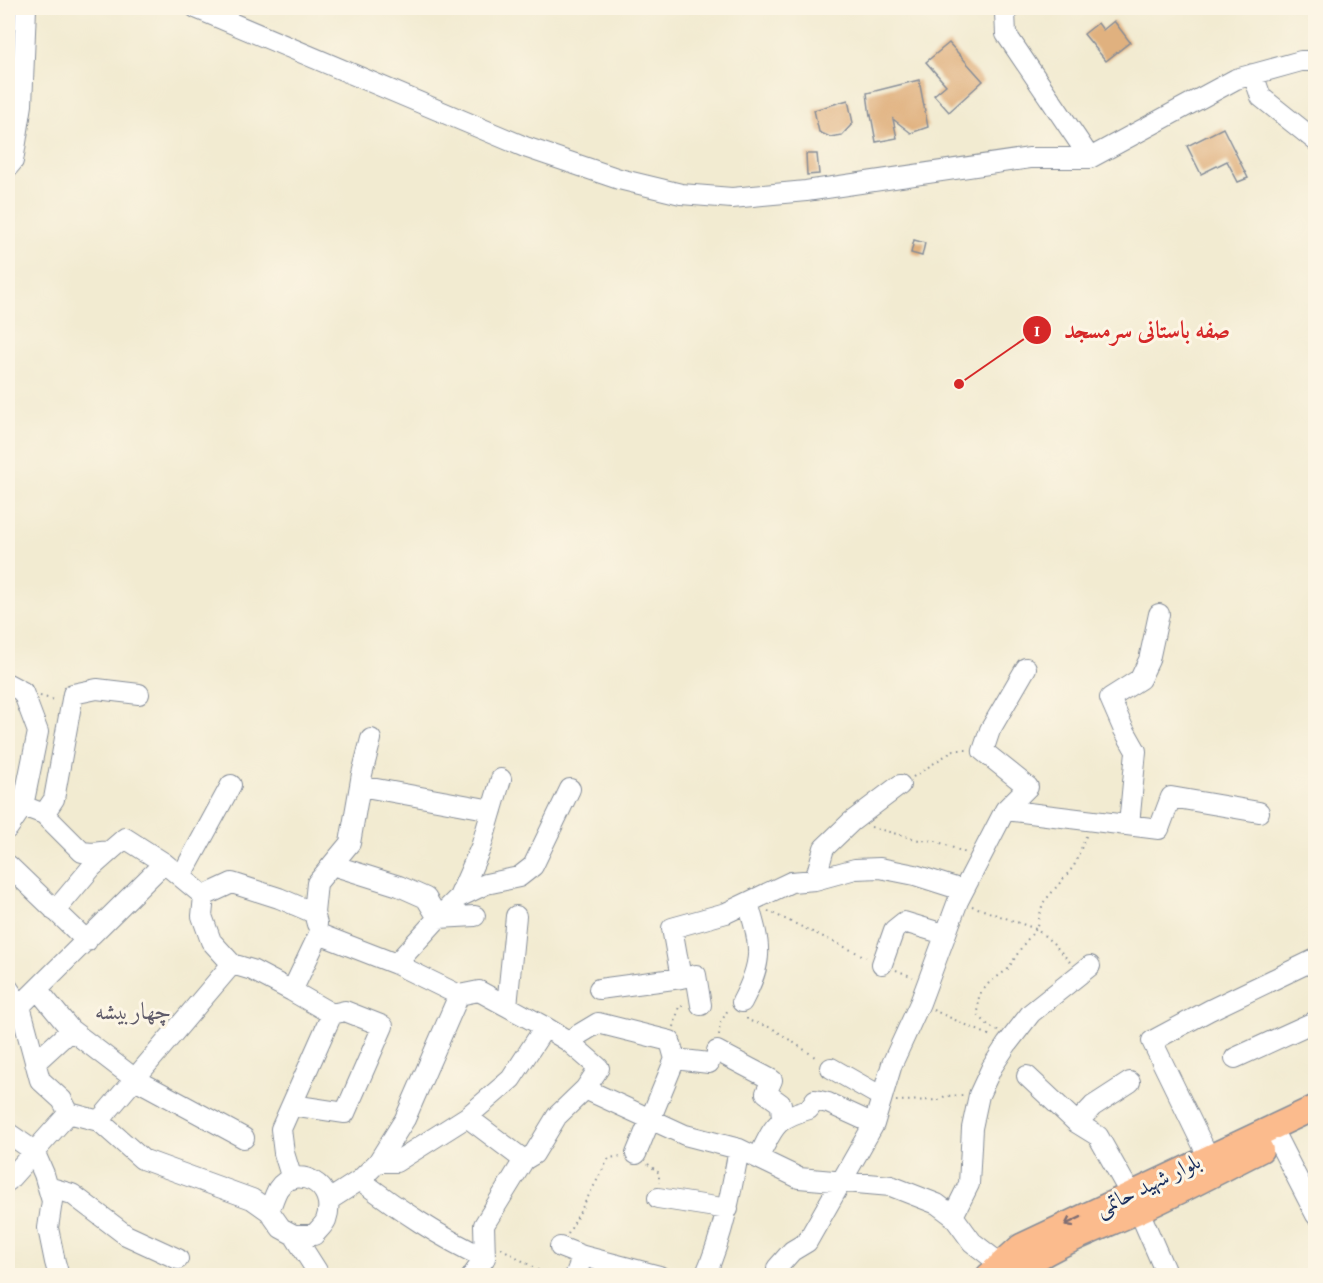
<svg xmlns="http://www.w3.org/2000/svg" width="1323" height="1283" viewBox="0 0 1323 1283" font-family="'IM FELL French Canon',Amiri,serif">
<rect width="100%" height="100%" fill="#fcf5e5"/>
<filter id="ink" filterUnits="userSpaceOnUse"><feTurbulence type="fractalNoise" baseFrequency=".0167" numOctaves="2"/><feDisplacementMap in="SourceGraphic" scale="12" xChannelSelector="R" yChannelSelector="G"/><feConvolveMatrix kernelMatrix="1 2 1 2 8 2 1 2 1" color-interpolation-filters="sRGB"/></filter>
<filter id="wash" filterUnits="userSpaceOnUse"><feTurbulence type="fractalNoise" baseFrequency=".008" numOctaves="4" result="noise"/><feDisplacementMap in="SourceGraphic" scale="24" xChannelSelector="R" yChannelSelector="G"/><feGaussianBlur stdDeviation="1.35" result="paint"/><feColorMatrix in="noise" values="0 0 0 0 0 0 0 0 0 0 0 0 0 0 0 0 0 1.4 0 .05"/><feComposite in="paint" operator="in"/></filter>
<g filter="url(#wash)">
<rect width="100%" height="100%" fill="#f2ebd1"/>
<g id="blocks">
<!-- building -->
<path fill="#e0b17f" d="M1114 21 1130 42 1106 61 1084 34 1098 23 1103 30Z
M949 43 983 81 949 112 934 95 946 85 926 62Z
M919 80 928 127 911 133 893 119 897 138 876 142 871 115 870 116 867 93Z
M848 100 853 123 842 135 830 137 819 132 814 110Z
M1223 128 1248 178 1238 182 1227 161 1201 174 1187 146Z
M806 154H817L819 174 807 175Z
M914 240 925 243 922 256 911 253Z"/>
</g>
</g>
<g filter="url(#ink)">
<use href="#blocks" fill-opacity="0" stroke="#868d98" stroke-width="1.5"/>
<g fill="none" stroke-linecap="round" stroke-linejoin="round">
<!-- minor casing -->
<g stroke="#868d98" stroke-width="22">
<path id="minor" d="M196 8 525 147 619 179 681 194 732 198 806 191 1030 158H1090L1236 79 1301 61H1316
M1010 8 1005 13 1006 34 1090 158
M1253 74 1261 97 1316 141
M8 167 13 161 22 105 26 8
M8 684 23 692 38 732 23 806
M360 786 492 810
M1005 810 1028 787 983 751 990 730 1026 668
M44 814 54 799 73 694 97 689 139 694
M1129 825 1136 751 1123 728 1110 698 1140 679 1149 660 1159 614
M8 828 23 806 44 814 82 852 92 853 110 851 125 838 164 863 204 896 202 916 211 941 232 964
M8 865 87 941
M332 865 399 886 426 898 438 918 459 897 486 884 519 877 533 866 570 789
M181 877 231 785
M815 880 824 848 851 822 900 785
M204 896 232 883 279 898 314 913 317 924
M459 897 481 847 501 779
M55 911 92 867 110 851
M314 913 317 883 350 843 362 774 371 739
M396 964 438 918 475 916
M882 964 894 930 904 922 944 934
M8 988 20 1006 40 1080 62 1100 69 1113
M599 989 681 978
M38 990 71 1030
M742 1002C764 960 761 947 748 903
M701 1005 696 975 681 978 672 928 726 913 791 882 815 880 855 869 880 868 915 875 962 890
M20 1006 164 863
M507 1006 516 916
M568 1041 598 1023 670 1041 675 1059 636 1154
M717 1051 772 1080 766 1093 781 1104 782 1120
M1235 1058 1316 1021
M675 1059 709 1063
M35 1063 71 1030 135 1079 244 1138
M831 1068 882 1097
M1027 1076 1077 1123 1098 1136 1130 1193
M292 1105 345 1113 383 1026 345 1011 332 1014
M69 1113 99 1121 232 964 252 970 292 991 319 934 396 964 459 995 479 991 545 1027 568 1041 599 1068 585 1089 685 1135 739 1149 799 1178 891 1186 937 1204 953 1216 972 1242 1013 1274
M467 1117 524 1160 534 1154 557 1116 585 1089
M99 1121 142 1159 252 1199 269 1211 281 1228 294 1235 317 1271V1276
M1077 1123 1093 1106 1130 1082
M1272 1129 1316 1215
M8 1133 34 1151 44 1174 52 1201 48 1228 55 1262 59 1276
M1208 1156 1152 1041 1210 1010 1316 959
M758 1158C774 1128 773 1119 809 1109L815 1100 828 1103 874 1124
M378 1162H396L467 1117 511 1079 545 1027
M292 1179 284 1153 281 1129 332 1014 292 991
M360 1180C400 1210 439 1237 485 1258
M8 1181 69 1113
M48 1187 72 1194 126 1235 178 1259
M658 1198 728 1209
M329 1200 360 1180 378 1162 405 1119 459 995
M269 1211C272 1204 274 1196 278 1189 295 1163 339 1184 326 1220 324 1225 318 1230 314 1235H294
M1139 1211 1166 1273
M953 1216 969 1184 972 1128 979 1095 992 1067 1007 1044 1031 1013 1090 966
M560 1247 583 1256 659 1276
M777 1268 792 1251 807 1242 874 1124 892 1064 920 1003 958 901 1005 810 1159 829 1171 797 1259 812
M472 1276 485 1258 484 1225 524 1160
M575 1276 583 1256
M705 1276C723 1235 731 1193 739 1149"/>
</g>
<!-- major casing -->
<g stroke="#868d98" stroke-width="27">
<path id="major" d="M988 1276 1021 1246 1316 1107
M1012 1276C1043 1249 1096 1230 1134 1213 1177 1194 1219 1171 1261 1150"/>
</g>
<!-- path -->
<path stroke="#868d98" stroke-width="2" stroke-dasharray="1.5 4.5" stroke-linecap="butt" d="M40 696 55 700
M913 777 954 750H968
M871 827 919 840 936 841 966 853
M972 906 1036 929 1053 943 1071 963
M768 911 866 957
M896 970 913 977
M933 1010 993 1037
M747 1018V1020L772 1028 818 1059
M674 1027 679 1006H685
M998 1031 989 1026 978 1015 979 995 989 983 1008 969 1023 945 1036 929 1043 903 1074 866 1087 834
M719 1035 721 1022 729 1008
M896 1101 939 1100 945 1096 964 1095
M648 1164 659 1173V1183
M568 1234 609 1158 622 1156
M501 1248 548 1276"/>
<!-- minor -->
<use href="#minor" stroke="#fff" stroke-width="20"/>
<!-- major -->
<use href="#major" stroke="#fbbb8d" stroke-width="24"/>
</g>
<!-- one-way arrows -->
<defs><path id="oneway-shaft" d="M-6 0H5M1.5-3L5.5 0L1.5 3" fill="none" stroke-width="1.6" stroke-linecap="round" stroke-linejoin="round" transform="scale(1.5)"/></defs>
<use stroke="#806e73" href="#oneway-shaft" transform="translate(1073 1221) rotate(154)"/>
</g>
<g text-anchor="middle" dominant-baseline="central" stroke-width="6" stroke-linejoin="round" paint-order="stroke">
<!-- street labels -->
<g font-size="22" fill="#1b2f5e" stroke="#fcf5e5">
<text transform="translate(1148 1185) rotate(-26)">بلوار شهید حاتمی</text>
</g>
<!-- neighbourhood labels -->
<g font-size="24" fill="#605c6a" stroke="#fcf5e5">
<text x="133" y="1011">چهاربیشه</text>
</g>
</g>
<!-- callouts -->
<path fill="none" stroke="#d62828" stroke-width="2" d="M959 384L1037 330"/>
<g fill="#d62828" stroke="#fcf5e5" stroke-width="2">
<circle cx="959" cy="384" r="6"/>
<circle cx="1037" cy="330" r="15"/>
</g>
<g font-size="18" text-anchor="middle" font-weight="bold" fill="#fff">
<text x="1037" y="336">1</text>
</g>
<g font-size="24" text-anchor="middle" font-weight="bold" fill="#d62828" stroke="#fcf5e5" stroke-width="6" stroke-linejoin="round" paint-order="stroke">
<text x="1147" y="338">صفه باستانی سرمسجد</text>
</g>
<!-- margin -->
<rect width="1323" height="1283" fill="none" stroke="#fcf5e5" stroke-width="30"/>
</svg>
